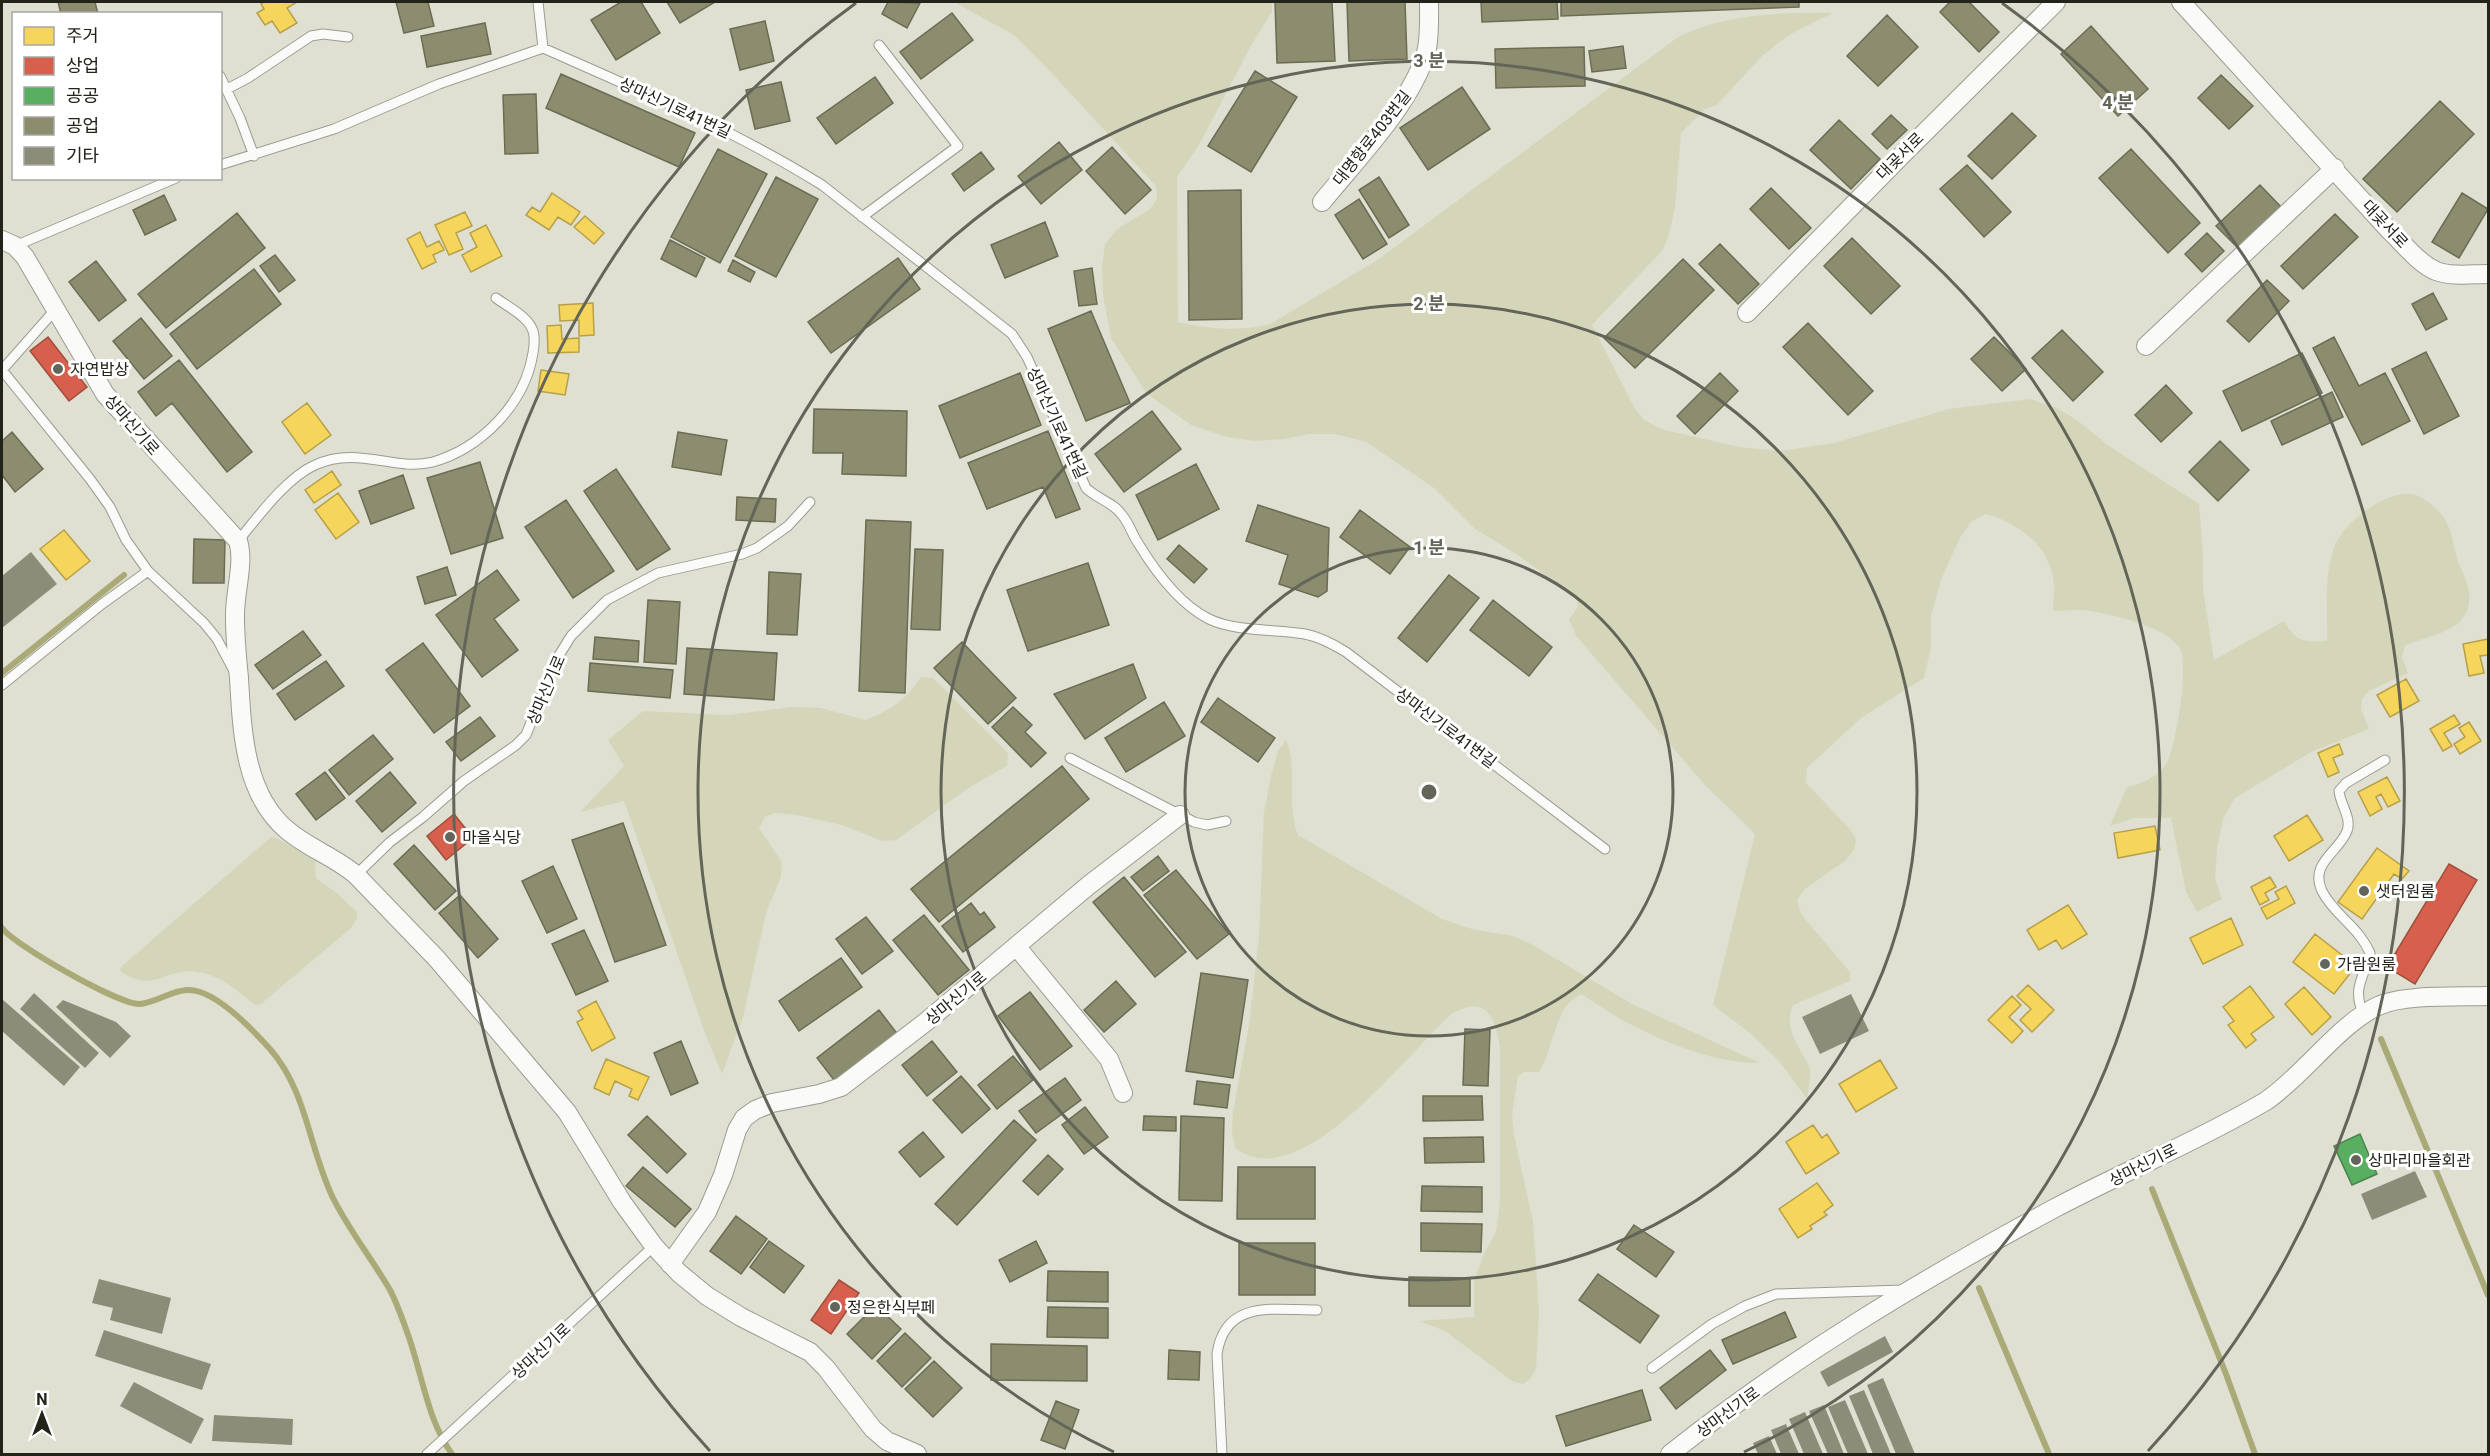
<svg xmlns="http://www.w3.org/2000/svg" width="2490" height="1456" viewBox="0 0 2490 1456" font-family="Roboto,'Noto Sans KR',sans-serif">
<rect width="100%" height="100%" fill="#dfe0d1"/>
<!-- green -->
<path fill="#d5d6b9" d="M954 2H1272V12L1252 44 1199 145 1177 177 1178 322C1210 329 1238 332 1270 324L1376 261 1678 37C1724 14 1782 12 1833 13L1789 35 1762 56 1717 105 1705 109 1681 133 1675 208 1669 235 1662 251 1592 325 1634 407 1643 419 1661 429 1739 447 1780 451 1834 443 1949 409 2030 399 2057 408 2077 420 2109 446 2199 504 2203 554V589L2214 660 2284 621C2297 643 2304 642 2327 641 2328 608 2323 577 2335 545 2344 522 2386 490 2412 494 2422 495 2438 509 2444 518 2454 533 2453 550 2460 566 2467 582 2476 601 2463 618 2452 633 2423 638 2405 645L2402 657 2408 673 2369 691 2362 699 2361 709 2369 729 2311 752 2235 798 2223 819 2217 850 2215 879 2222 899 2197 912 2186 892 2171 818H2135L2110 826 2127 787C2143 783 2160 777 2168 760 2176 743 2190 662 2179 647 2164 626 2114 615 2090 611 2078 609 2065 611 2053 611 2053 601 2055 589 2053 579 2049 545 2016 522 1986 514L1971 522 1961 536 1942 577 1931 615V647L1924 678 1861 718 1807 768 1806 783 1850 829 1856 839 1854 850 1845 861 1805 889 1797 900 1801 914 1850 972V981L1793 1005C1783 1029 1799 1046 1809 1066 1812 1075 1808 1090 1807 1099L1779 1061 1750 1033 1713 1005 1755 834 1705 785 1577 637 1569 620 1578 607 1576 598 1518 555 1475 529 1434 488 1366 442 1335 434H1309L1285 439 1255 441 1227 437 1191 425 1147 394 1111 338 1103 295 1102 267 1105 244 1117 229 1149 210 1157 199 1156 186 1044 65 1014 35Z
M921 677 933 678 1008 753 1007 766 970 787 896 840 882 841 842 825 797 815 775 813 765 817 759 828 782 862 781 877 766 913 743 1017 722 1074 705 1033 624 801 580 812 624 766 608 740 643 711 728 715 791 707 821 708 866 720C892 709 906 700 921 677Z
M1286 740C1299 769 1285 801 1298 835L1442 919 1472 929 1513 936 1533 945 1632 1004 1760 1063C1714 1063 1665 1043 1624 1021 1609 1013 1596 1003 1581 994 1554 1006 1554 1049 1539 1072H1524L1518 1076 1512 1115 1514 1135 1533 1221 1539 1312 1536 1369 1530 1379 1523 1384 1512 1381 1445 1331 1419 1321 1474 1317V1281L1484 1254 1496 1232 1500 1203V1049C1495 1019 1488 994 1453 1013 1409 1050 1301 1199 1235 1148L1232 1132 1233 1112 1249 1024 1259 937 1264 812 1271 776 1278 751Z
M271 837 277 838 315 860 316 878 338 894 357 912V918L351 928 261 1004 255 1005C238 991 220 975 198 972 164 967 156 994 121 972L120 969 123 965Z"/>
<!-- homes -->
<path fill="#f6d55c" stroke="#b6a048" stroke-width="1.5" d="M264 2H297L287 8 297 23 280 33 272 21 265 25 257 13 264 9 261 4Z
M552 193 580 212 571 225 558 217 549 230 526 215 532 207 540 212Z
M465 212 472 226 456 233 463 249 449 255 435 225Z
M585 216 604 233 594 244 574 227Z
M486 225 502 256 471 272 462 255 477 247 470 233Z
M420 232 427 247 439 241 444 250 433 255 436 262 422 269 407 239Z
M593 303 594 335 579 336V320L560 321 559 305Z
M561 325 562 339 579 338V352L548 353 547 326Z
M541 370 569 374 565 395 538 391Z
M307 403 331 435 305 454 282 422Z
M332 471 341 485 314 503 305 490Z
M338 493 359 522 336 539 315 510Z
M64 530 90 561 66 580 40 549Z
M2488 639V655L2480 656 2484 673 2469 676 2463 644Z
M2406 679 2419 701 2390 717 2377 695Z
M2454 715 2460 724 2444 733 2452 746 2443 751 2430 729Z
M2469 722 2481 741 2460 754 2454 744 2465 737 2459 728Z
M2339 744 2343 754 2333 758 2339 772 2328 777 2318 753Z
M2387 777 2400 801 2388 807 2381 794 2376 797 2382 809 2370 816 2358 792Z
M2307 815 2323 840 2289 861 2274 836Z
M2155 826 2160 850 2118 858 2114 833Z
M2377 848 2409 871 2402 879 2394 874 2362 919 2338 902Z
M2270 877 2276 887 2265 893 2269 900 2260 905 2251 887Z
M2286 886 2295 903 2267 919 2261 908 2279 899 2275 892Z
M2068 905 2087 934 2062 949 2056 940 2039 950 2027 930Z
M2231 918 2243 945 2203 964 2190 938Z
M2315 934 2356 966 2334 994 2293 962Z
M2028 985 2054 1010 2032 1032 2020 1020 2031 1009 2017 996Z
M2250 986 2274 1017 2251 1034 2256 1040 2246 1048 2228 1025 2234 1021 2223 1007Z
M2304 987 2331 1017 2312 1035 2285 1004Z
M2012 996 2021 1005 2009 1017 2023 1031 2012 1043 1988 1020Z
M596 1001 615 1038 592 1051 577 1022 583 1019 578 1011Z
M606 1059 649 1077 638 1100 629 1096 632 1089 615 1081 609 1095 594 1088Z
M1880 1060 1897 1088 1856 1112 1839 1084Z
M1813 1125 1822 1138 1827 1134 1839 1153 1806 1174 1786 1142Z
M1817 1183 1833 1205 1824 1212 1827 1215 1810 1226 1812 1229 1798 1238 1779 1209Z"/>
<!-- shops -->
<path fill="#d6604d" stroke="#a04e3d" stroke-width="1.5" d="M48 337 87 387 69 401 30 351Z
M454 814 473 838 446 860 427 836Z
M2449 864 2477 880 2415 984 2387 967Z
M839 1280 859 1293 831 1334 811 1320Z"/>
<!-- public -->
<path fill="#5aae61" stroke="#49844b" stroke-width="1.5" d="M2360 1134 2377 1174 2352 1185 2334 1146Z"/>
<!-- industry -->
<path fill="#8c8c6e" stroke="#6c6c54" stroke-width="1.5" d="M58 2H95L98 14H61Z
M396 2H428L434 26 404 33Z
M621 2H641L660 33 616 60 591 20Z
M667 2H715L680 23Z
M888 2 920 3 907 28 882 14Z
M1275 2H1332L1335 61 1277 63Z
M1347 2H1405L1407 59 1349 61Z
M1481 2H1557L1558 19 1482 22Z
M1561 2H1799V7L1561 16Z
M1950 2H1969L1999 32 1979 52 1940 12Z
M952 13 973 40 921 79 900 52Z
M1887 15 1918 47 1878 86 1847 56Z
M765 21 774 61 740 70 730 29Z
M485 23 491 54 427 67 421 36Z
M2091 26 2148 89 2118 116 2061 54Z
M1623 46 1626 68 1592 72 1589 51Z
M1584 47 1585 86 1496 88 1495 49Z
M1255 71 1297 97 1251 172 1208 146Z
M561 74 695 133 679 167 546 108Z
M2221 75 2253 106 2229 129 2198 98Z
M875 77 893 103 836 144 817 118Z
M781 82 790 121 755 129 746 90Z
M1462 87 1490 129 1428 170 1400 128Z
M536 94 538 153 505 154 503 95Z
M2440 101 2474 134 2397 212 2363 179Z
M2012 113 2036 136 1992 179 1968 156Z
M1891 115 1907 130 1887 149 1872 134Z
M1839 120 1880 159 1851 189 1810 150Z
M1059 142 1082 170 1041 204 1018 176Z
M1112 147 1151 190 1125 214 1086 171Z
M718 149 767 174 720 263 671 237Z
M2131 149 2200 223 2168 253 2099 178Z
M981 152 994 169 964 191 952 174Z
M1967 165 2011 212 1984 237 1940 189Z
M776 177 818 199 776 277 735 256Z
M1379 177 1409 225 1389 238 1359 190Z
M2260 185 2283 209 2240 250 2216 226Z
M1771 188 1811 228 1789 249 1750 209Z
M1241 190 1242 319 1189 320 1188 191Z
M2462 193 2488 209 2459 258 2432 242Z
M164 195 176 220 145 235 133 210Z
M1359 199 1387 244 1363 259 1335 215Z
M237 213 265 248 166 328 138 294Z
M2335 214 2358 237 2303 289 2281 266Z
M1045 222 1058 256 1005 278 991 245Z
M2207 233 2224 251 2202 272 2185 254Z
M1852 238 1900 286 1871 314 1824 266Z
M670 240 705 258 696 277 661 259Z
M1720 244 1759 284 1738 304 1699 264Z
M275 255 295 280 279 292 260 266Z
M898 258 920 289 831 353 808 322Z
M1683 259 1714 290 1635 368 1604 338Z
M733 260 755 272 750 282 728 271Z
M96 261 126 300 99 321 69 282Z
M1092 268 1097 304 1079 306 1074 271Z
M254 269 281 304 197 369 170 334Z
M2267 280 2289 301 2249 342 2227 321Z
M2433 293 2447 319 2426 330 2412 304Z
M1091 311 1130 403 1086 421 1048 329Z
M141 318 172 356 144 379 113 341Z
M1808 323 1873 391 1848 415 1783 347Z
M2062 330 2103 372 2073 401 2032 358Z
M1994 337 2026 369 2002 391 1971 359Z
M2334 337 2359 386 2385 373 2410 421 2362 445 2313 348Z
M2426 352 2459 416 2424 434 2392 369Z
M2302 353 2322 393 2242 431 2223 391Z
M179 360 252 452 227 472 172 403 156 416 138 392Z
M1020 373 1041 425 960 458 939 406Z
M1720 373 1738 391 1695 434 1677 416Z
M2166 385 2192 413 2161 442 2135 415Z
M2332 392 2343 417 2282 445 2271 421Z
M814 409 907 411 906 476 842 474 843 453H813Z
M1152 411 1181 449 1124 492 1095 454Z
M1048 431 1080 509 1056 518 1043 487 987 509 968 463Z
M12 432 43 469 15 492 2 475V441Z
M678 432 727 440 721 475 672 467Z
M2220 441 2249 470 2218 501 2189 472Z
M480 462 503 538 451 554 427 478Z
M1196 464 1219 509 1158 540 1136 495Z
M616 469 670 549 637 570 584 491Z
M403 475 414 508 371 524 359 491Z
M737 497 776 499 775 522 736 520Z
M566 500 614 571 573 598 525 527Z
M1258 505 1329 528 1327 591 1318 597 1279 584 1288 555 1246 541Z
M1360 510 1410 547 1390 574 1340 537Z
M866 520 911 522 905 693 859 691Z
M194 539 225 540 224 583H193Z
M1179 545 1207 569 1194 583 1167 559Z
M915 549 943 550 940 630 911 629Z
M1088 563 1109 625 1028 651 1007 590Z
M447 567 456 595 425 604 417 577Z
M497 570 519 600 494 619 518 650 482 677 436 615Z
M769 572 801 574 797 635 767 634Z
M1449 575 1479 598 1427 662 1398 638Z
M648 600 680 602 676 664 644 662Z
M1493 600 1552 647 1529 676 1470 630Z
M303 631 321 655 273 689 255 665Z
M595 637 639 641 638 662 593 659Z
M962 642 1016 698 988 724 934 668Z
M423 643 470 706 434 733 386 670Z
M687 648 777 653 774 700 684 694Z
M326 661 344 686 295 720 277 694Z
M590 663 673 670 670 698 588 691Z
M1133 664 1146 698 1085 739 1054 694Z
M1218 698 1275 738 1258 762 1201 722Z
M1164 702 1185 736 1126 772 1105 738Z
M1013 707 1032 725 1025 732 1046 753 1031 767 992 727Z
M480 717 495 736 461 761 446 742Z
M373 735 393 759 349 795 329 770Z
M1062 766 1089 799 939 922 911 889Z
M325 772 345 798 316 820 296 794Z
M390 772 416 803 382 832 356 801Z
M623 823 666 945 615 962 572 840Z
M414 845 456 891 435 910 394 864Z
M1158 856 1169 871 1143 891 1131 877Z
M553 866 577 919 547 933 522 881Z
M1176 870 1229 934 1197 959 1144 895Z
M1124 877 1186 952 1155 977 1093 902Z
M460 895 498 939 478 958 439 913Z
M971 903 980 915 984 912 995 927 963 952 942 926Z
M924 915 969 970 938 995 893 940Z
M866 917 893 951 862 974 836 939Z
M584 930 608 981 576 995 552 944Z
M841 958 862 987 799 1031 779 1001Z
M1201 973 1248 980 1233 1078 1186 1071Z
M1116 981 1136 1004 1104 1032 1084 1010Z
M1030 992 1072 1046 1040 1070 998 1016Z
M879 1010 899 1036 837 1084 817 1058Z
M1465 1029 1490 1030 1488 1086 1463 1085Z
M681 1041 698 1083 671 1095 654 1053Z
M932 1041 957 1072 927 1096 902 1065Z
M1013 1056 1033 1080 997 1109 978 1085Z
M961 1076 990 1109 962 1133 933 1100Z
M1065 1078 1081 1100 1036 1133 1019 1111Z
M1197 1081 1230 1085 1227 1108 1194 1104Z
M1423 1096H1482L1483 1120 1423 1121Z
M1085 1107 1108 1137 1084 1154 1062 1125Z
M647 1116 686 1154 667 1173 628 1135Z
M1144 1116 1176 1117V1131L1143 1130Z
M1181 1116 1224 1118 1222 1201 1179 1200Z
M1014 1120 1036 1140 957 1225 935 1204Z
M923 1132 944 1157 920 1177 899 1152Z
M1483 1137 1484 1162 1425 1163 1424 1138Z
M1048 1155 1063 1169 1038 1195 1023 1181Z
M643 1167 691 1209 675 1227 626 1186Z
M1238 1167H1315V1219H1237Z
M1422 1186 1482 1187V1212L1421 1211Z
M736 1216 767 1239 741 1274 710 1251Z
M1421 1223 1482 1224 1481 1252 1421 1251Z
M1634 1225 1674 1252 1656 1277 1617 1249Z
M769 1241 804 1266 784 1293 750 1267Z
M1036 1241 1047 1263 1010 1282 999 1260Z
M1239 1243H1315V1295H1239Z
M1048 1271 1108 1272V1302L1047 1301Z
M1598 1274 1659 1316 1640 1343 1579 1300Z
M1409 1277 1470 1278V1306H1409Z
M876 1305 901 1329 872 1359 847 1334Z
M1048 1307 1108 1308V1338L1047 1337Z
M1785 1312 1796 1337 1733 1364 1722 1340Z
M905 1333 931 1358 902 1387 877 1361Z
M991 1344 1087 1346V1381L991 1380Z
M1169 1350 1200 1352 1199 1380 1168 1379Z
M1710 1350 1726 1370 1676 1409 1660 1388Z
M934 1361 962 1388 933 1417 905 1389Z
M1642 1390 1651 1420 1566 1446 1556 1416Z
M1056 1401 1079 1410 1065 1449 1041 1440Z"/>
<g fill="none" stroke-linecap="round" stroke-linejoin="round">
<!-- stream -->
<path stroke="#aaaa78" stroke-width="6" d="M2 673 124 575
M2 928C14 945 118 1004 139 1004 155 1003 170 991 187 990 214 988 253 1030 270 1049 307 1091 309 1149 333 1198 349 1230 372 1259 390 1290 397 1303 402 1318 407 1332 422 1372 427 1420 452 1454
M2381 1039 2488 1295
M2152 1189 2226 1374 2255 1454
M1979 1288 2049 1454"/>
</g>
<!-- building -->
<path fill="#8c8d79" d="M31 552 57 584 2 628V576Z
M34 993 99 1053 85 1068 20 1009Z
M1851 994 1869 1031 1820 1054 1802 1017Z
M2 999 80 1067 64 1086 2 1031Z
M63 1000 116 1022 131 1036 110 1058 56 1007Z
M2415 1171 2427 1197 2372 1220 2361 1194Z
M99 1279 171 1298 162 1334 110 1320 113 1308 92 1303Z
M104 1330 211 1364 202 1390 95 1356Z
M1885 1336 1893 1352 1828 1387 1820 1372Z
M1883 1378 1915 1454H1896L1867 1385Z
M134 1382 204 1419 191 1444 120 1406Z
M1864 1390 1891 1454H1873L1849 1396Z
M1845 1400 1868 1454H1848L1828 1407Z
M1824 1405 1844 1454H1828L1809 1411Z
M1805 1412 1823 1454H1804L1789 1419Z
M214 1415 293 1419 292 1445 212 1441Z
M1786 1424 1799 1454H1781L1771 1430Z
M1769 1436 1777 1454H1758L1753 1443Z"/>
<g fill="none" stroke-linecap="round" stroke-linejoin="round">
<!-- lane casing -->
<g stroke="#9b9c91" stroke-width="11">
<path id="lane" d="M538 2 543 48
M220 76 240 118 254 156
M227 89 248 78 311 36 323 34 348 37
M220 165 334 129 439 84 543 48C638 90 734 130 822 185L1012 334 1027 357 1086 488C1097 499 1113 502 1122 515 1129 523 1132 534 1138 543 1155 571 1179 604 1209 619 1236 632 1276 629 1305 634 1320 637 1333 644 1346 652L1605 849
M862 217 958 146 879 45
M15 246 176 178
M55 310 2 370 90 479 110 507 126 540 148 571
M238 541C258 517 286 478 315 465 358 445 395 472 433 462 481 448 525 404 533 353 534 347 535 337 533 331 528 316 508 307 496 298
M2 685 102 604 148 571 204 623 217 639 234 671
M1070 758 1194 822 1207 825 1226 821
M356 875 390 842 423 817 464 781 516 745 526 735 555 662 571 636 607 600 658 573 742 554 757 548 788 526 810 502
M2363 1014C2352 986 2364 979 2370 953 2359 927 2334 915 2322 891 2309 863 2339 852 2347 831 2352 818 2340 804 2339 791L2346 783 2385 760
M1652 1368 1712 1324 1745 1306 1776 1294 1904 1290
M427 1454 654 1246
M1222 1454 1217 1354C1225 1299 1274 1310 1317 1310"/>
</g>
<!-- street casing -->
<g stroke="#9b9c91" stroke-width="20">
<path id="street" d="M2181 2 2389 230C2403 243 2418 263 2436 271 2452 277 2472 274 2488 274
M1322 202C1356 160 1411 104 1426 53 1430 38 1429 17 1429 2
M2 240 15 246 25 257 105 394 238 541C245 563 234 594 235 618 235 638 237 658 239 678 242 730 244 794 287 830 308 848 335 857 356 875L437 959 567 1112 622 1202 654 1246 679 1273 707 1296 741 1317 810 1352 826 1368 873 1429 887 1441 917 1454
M1747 313 1900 157 2056 2
M2146 346 2335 168
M1016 946 1109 1059 1123 1093
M670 1264 707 1212 723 1175 737 1130 744 1118 755 1110 772 1103 819 1094 841 1087 927 1021 1089 885 1180 815
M1670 1454C1789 1359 1921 1280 2055 1208 2125 1171 2198 1141 2266 1101 2304 1075 2339 1024 2378 1006 2404 994 2459 997 2488 996"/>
</g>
<!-- lane -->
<use href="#lane" stroke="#fafaf8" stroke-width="9"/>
<!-- street -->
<use href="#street" stroke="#fafaf8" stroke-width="18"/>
</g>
<!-- distance rings -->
<g fill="none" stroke="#646559" stroke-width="3">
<circle cx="1429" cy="792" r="244"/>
<circle cx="1429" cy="792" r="488"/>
<path d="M1114 1452A731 731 0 1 1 1744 1452"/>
<path d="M710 1451A975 975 0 0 1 856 3M2002 3A975 975 0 0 1 2148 1451"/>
</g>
<!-- markers -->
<g fill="#646559" stroke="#fff" stroke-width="2">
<circle cx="58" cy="369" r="6"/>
<circle cx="450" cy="837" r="6"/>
<circle cx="2364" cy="891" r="6"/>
<circle cx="2325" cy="964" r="6"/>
<circle cx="2356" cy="1160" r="6"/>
<circle cx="835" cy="1307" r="6"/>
</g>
<g text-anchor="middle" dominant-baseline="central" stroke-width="6" stroke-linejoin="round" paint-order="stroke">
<!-- street labels -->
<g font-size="16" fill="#222319" stroke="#fff">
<text transform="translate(675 108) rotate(25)">상마신기로41번길</text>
<text transform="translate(1372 138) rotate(-52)">대명항로403번길</text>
<text transform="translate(1900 156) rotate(-45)">대곶서로</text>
<text transform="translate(2385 224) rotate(47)">대곶서로</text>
<text transform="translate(1057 423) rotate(65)">상마신기로41번길</text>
<text transform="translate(132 425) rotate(49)">상마신기로</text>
<text transform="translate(546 690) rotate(-67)">상마신기로</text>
<text transform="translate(1446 728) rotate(37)">상마신기로41번길</text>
<text transform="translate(956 998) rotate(-40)">상마신기로</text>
<text transform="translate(2143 1165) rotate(-27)">상마신기로</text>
<text transform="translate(541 1351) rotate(-43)">상마신기로</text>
<text transform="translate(1728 1412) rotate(-36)">상마신기로</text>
</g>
<!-- poi labels -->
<g font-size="16" fill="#222319" stroke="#fff" text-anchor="start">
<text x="70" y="369">자연밥상</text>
<text x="462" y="837">마을식당</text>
<text x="2376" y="891">샛터원룸</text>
<text x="2337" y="964">가람원룸</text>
<text x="2368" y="1160">상마리마을회관</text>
<text x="847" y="1307">정은한식부페</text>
</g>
</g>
<circle cx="1429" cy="792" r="9" fill="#646559" stroke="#fff" stroke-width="3"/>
<g font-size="18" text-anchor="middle" font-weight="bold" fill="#646559" stroke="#fff" stroke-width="6" stroke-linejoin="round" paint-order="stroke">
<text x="1429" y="67">3 분</text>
<text x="2118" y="109">4 분</text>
<text x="1429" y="310">2 분</text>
<text x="1429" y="554">1 분</text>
</g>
<!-- border -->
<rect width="2490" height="1456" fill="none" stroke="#222319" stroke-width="6"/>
<!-- legend -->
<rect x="12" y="12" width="210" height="168" fill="#ffffff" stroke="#a7a7a3" stroke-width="1.5"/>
<rect x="24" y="27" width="30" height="18" fill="#f6d55c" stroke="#a7a7a3" stroke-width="1.5"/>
<text x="66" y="42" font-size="18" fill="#222319">주거</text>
<rect x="24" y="57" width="30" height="18" fill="#d6604d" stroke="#a7a7a3" stroke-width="1.5"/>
<text x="66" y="72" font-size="18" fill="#222319">상업</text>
<rect x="24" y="87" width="30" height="18" fill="#5aae61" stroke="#a7a7a3" stroke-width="1.5"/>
<text x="66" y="102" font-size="18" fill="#222319">공공</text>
<rect x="24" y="117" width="30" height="18" fill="#8c8c6e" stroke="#a7a7a3" stroke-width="1.5"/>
<text x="66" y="132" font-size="18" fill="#222319">공업</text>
<rect x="24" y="147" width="30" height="18" fill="#8c8d79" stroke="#a7a7a3" stroke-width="1.5"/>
<text x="66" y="162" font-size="18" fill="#222319">기타</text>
<!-- north arrow -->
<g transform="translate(42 1414)" stroke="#ffffff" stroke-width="4.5" paint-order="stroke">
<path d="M0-4.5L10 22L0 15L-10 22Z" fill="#222319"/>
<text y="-9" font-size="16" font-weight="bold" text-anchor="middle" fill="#222319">N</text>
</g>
</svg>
